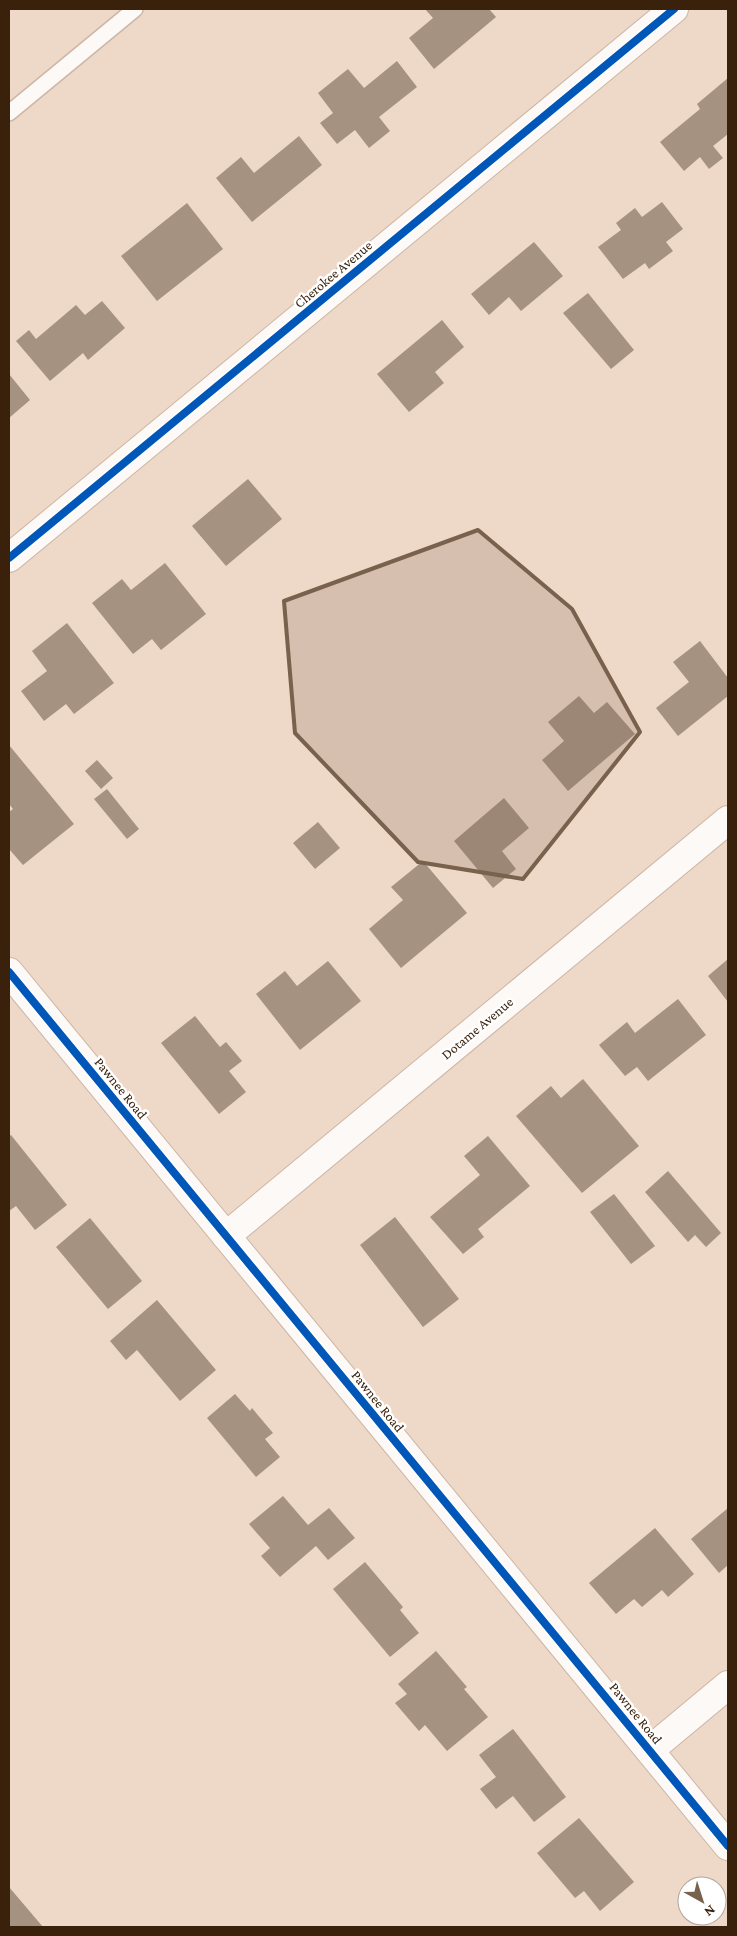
<svg xmlns="http://www.w3.org/2000/svg" width="737" height="1936" viewBox="0 0 737 1936" font-family="'Crimson Pro',serif">
<rect width="100%" height="100%" fill="#eed8c7"/>
<!-- building -->
<path fill="#a69281" d="M425 9H489L496 17 434 69 409 38 433 18Z
M397 61 417 87 379 117 390 131 369 148 355 130 337 144 320 123 333 113 318 93 348 69 364 88Z
M728 78V134L713 146 723 158 709 169 700 157 684 171 660 142 700 109 697 104Z
M299 136 322 165 252 222 216 178 241 157 254 173Z
M662 202 683 229 666 242 673 251 649 269 645 263 623 279 598 247 621 230 616 223 635 208 642 217Z
M187 203 223 249 157 301 121 256Z
M534 242 563 276 521 311 509 297 489 315 471 294Z
M588 293 634 350 611 369 563 313Z
M102 301 125 328 88 360 83 353 50 381 16 341 29 330 36 339 76 305 85 315Z
M442 320 464 347 435 372 444 383 409 412 377 374Z
M9 374 30 400 9 418Z
M248 479 282 519 226 566 192 526Z
M165 563 206 614 161 650 152 639 133 654 92 603 122 579 131 590Z
M67 623 114 683 74 714 66 704 44 721 21 691 47 671 32 651Z
M700 641 728 678V696L678 736 656 708 689 682 673 662Z
M579 696 594 713 607 702 635 734 568 791 542 760 564 741 548 722Z
M9 745 74 824 23 865 9 849V812L13 809 9 804Z
M97 760 113 778 101 789 85 771Z
M107 789 139 829 127 839 94 799Z
M504 798 529 828 502 851 516 869 493 888 454 841Z
M318 822 340 848 315 869 293 843Z
M423 861 467 913 401 968 369 929 403 900 391 887Z
M728 959V1002L708 976Z
M328 961 361 1001 300 1050 256 994 285 971 297 986Z
M678 999 706 1035 648 1081 637 1067 625 1076 599 1045 627 1022 635 1033Z
M195 1016 220 1047 226 1042 242 1061 229 1071 246 1092 219 1114 161 1043Z
M583 1079 639 1146 582 1193 516 1116 551 1086 561 1098Z
M11 1135 67 1205 35 1230 16 1206 9 1211V1136Z
M488 1136 530 1186 478 1229 484 1237 463 1254 430 1217 480 1175 464 1156Z
M668 1171 721 1233 706 1247 695 1235 688 1242 645 1192Z
M614 1194 655 1246 631 1264 590 1212Z
M395 1217 459 1299 423 1327 360 1245Z
M90 1218 142 1281 108 1309 56 1247Z
M157 1300 216 1370 180 1401 137 1350 126 1360 110 1341Z
M235 1394 250 1411 252 1408 273 1433 265 1439 280 1457 256 1477 207 1418Z
M283 1496 308 1525 329 1508 355 1538 328 1560 316 1546 280 1577 261 1556 270 1548 249 1524Z
M728 1508V1565L719 1573 691 1539Z
M655 1528 694 1574 668 1597 662 1590 642 1607 634 1599 616 1614 589 1583Z
M365 1562 403 1607 400 1610 419 1633 390 1657 333 1589Z
M436 1651 467 1687 464 1689 488 1717 447 1751 425 1725 419 1731 395 1703 407 1694 398 1684Z
M513 1729 566 1797 534 1822 513 1796 496 1809 480 1789 496 1777 479 1755Z
M579 1818 634 1882 600 1911 584 1891 575 1898 537 1853Z
M9 1887 43 1927H9Z"/>
<g fill="none" stroke-linecap="round" stroke-linejoin="round">
<!-- service casing -->
<g stroke="#ccb6a5" stroke-width="18">
<path id="service" d="M9 113 135 9"/>
</g>
<!-- minor casing -->
<g stroke="#ccb6a5" stroke-width="30">
<path id="minor" d="M9 558 674 9
M226 1236 728 820
M650 1750 728 1685"/>
</g>
<!-- tertiary casing -->
<g stroke="#ccb6a5" stroke-width="30">
<path id="tertiary" d="M9 972 728 1846"/>
</g>
<!-- service -->
<use href="#service" stroke="#fcf9f7" stroke-width="15"/>
<!-- minor -->
<use href="#minor" stroke="#fcf9f7" stroke-width="28"/>
<!-- tertiary -->
<use href="#tertiary" stroke="#fcf9f7" stroke-width="28"/>
<!-- cycleway casing -->
<g stroke="#fff" stroke-width="11">
<path id="cycleway" d="M9 558 674 9
M9 972 728 1846"/>
</g>
<!-- cycleway -->
<use href="#cycleway" stroke="#0057b8" stroke-width="8"/>
</g>
<!-- marked area -->
<path fill="#78614d" fill-opacity="0.2" stroke="#78614d" stroke-width="4" stroke-linejoin="round" d="M478 530 572 609 640 732 523 879 418 862 295 733 284 601Z"/>
<g text-anchor="middle" dominant-baseline="central" stroke-width="5" stroke-linejoin="round" paint-order="stroke">
<!-- street labels -->
<g font-size="14" fill="#39210c" stroke="#fff">
<text transform="translate(333 274) rotate(-40)">Cherokee Avenue</text>
<text transform="translate(477 1028) rotate(-40)">Dotame Avenue</text>
<text transform="translate(121 1088) rotate(51)">Pawnee Road</text>
<text transform="translate(378 1401) rotate(51)">Pawnee Road</text>
<text transform="translate(636 1713) rotate(51)">Pawnee Road</text>
</g>
</g>
<!-- border -->
<rect width="737" height="1936" fill="none" stroke="#39210c" stroke-width="20"/>
<!-- north arrow -->
<g transform="translate(702 1901) rotate(141)"><circle r="24" fill="#ffffff" stroke="#b0a69e"/>
<path d="M0-4L9 19L0 12L-9 19Z" fill="#78614d"/>
<text y="-8" font-size="14" font-weight="bold" text-anchor="middle" fill="#39210c">N</text>
</g>
</svg>
